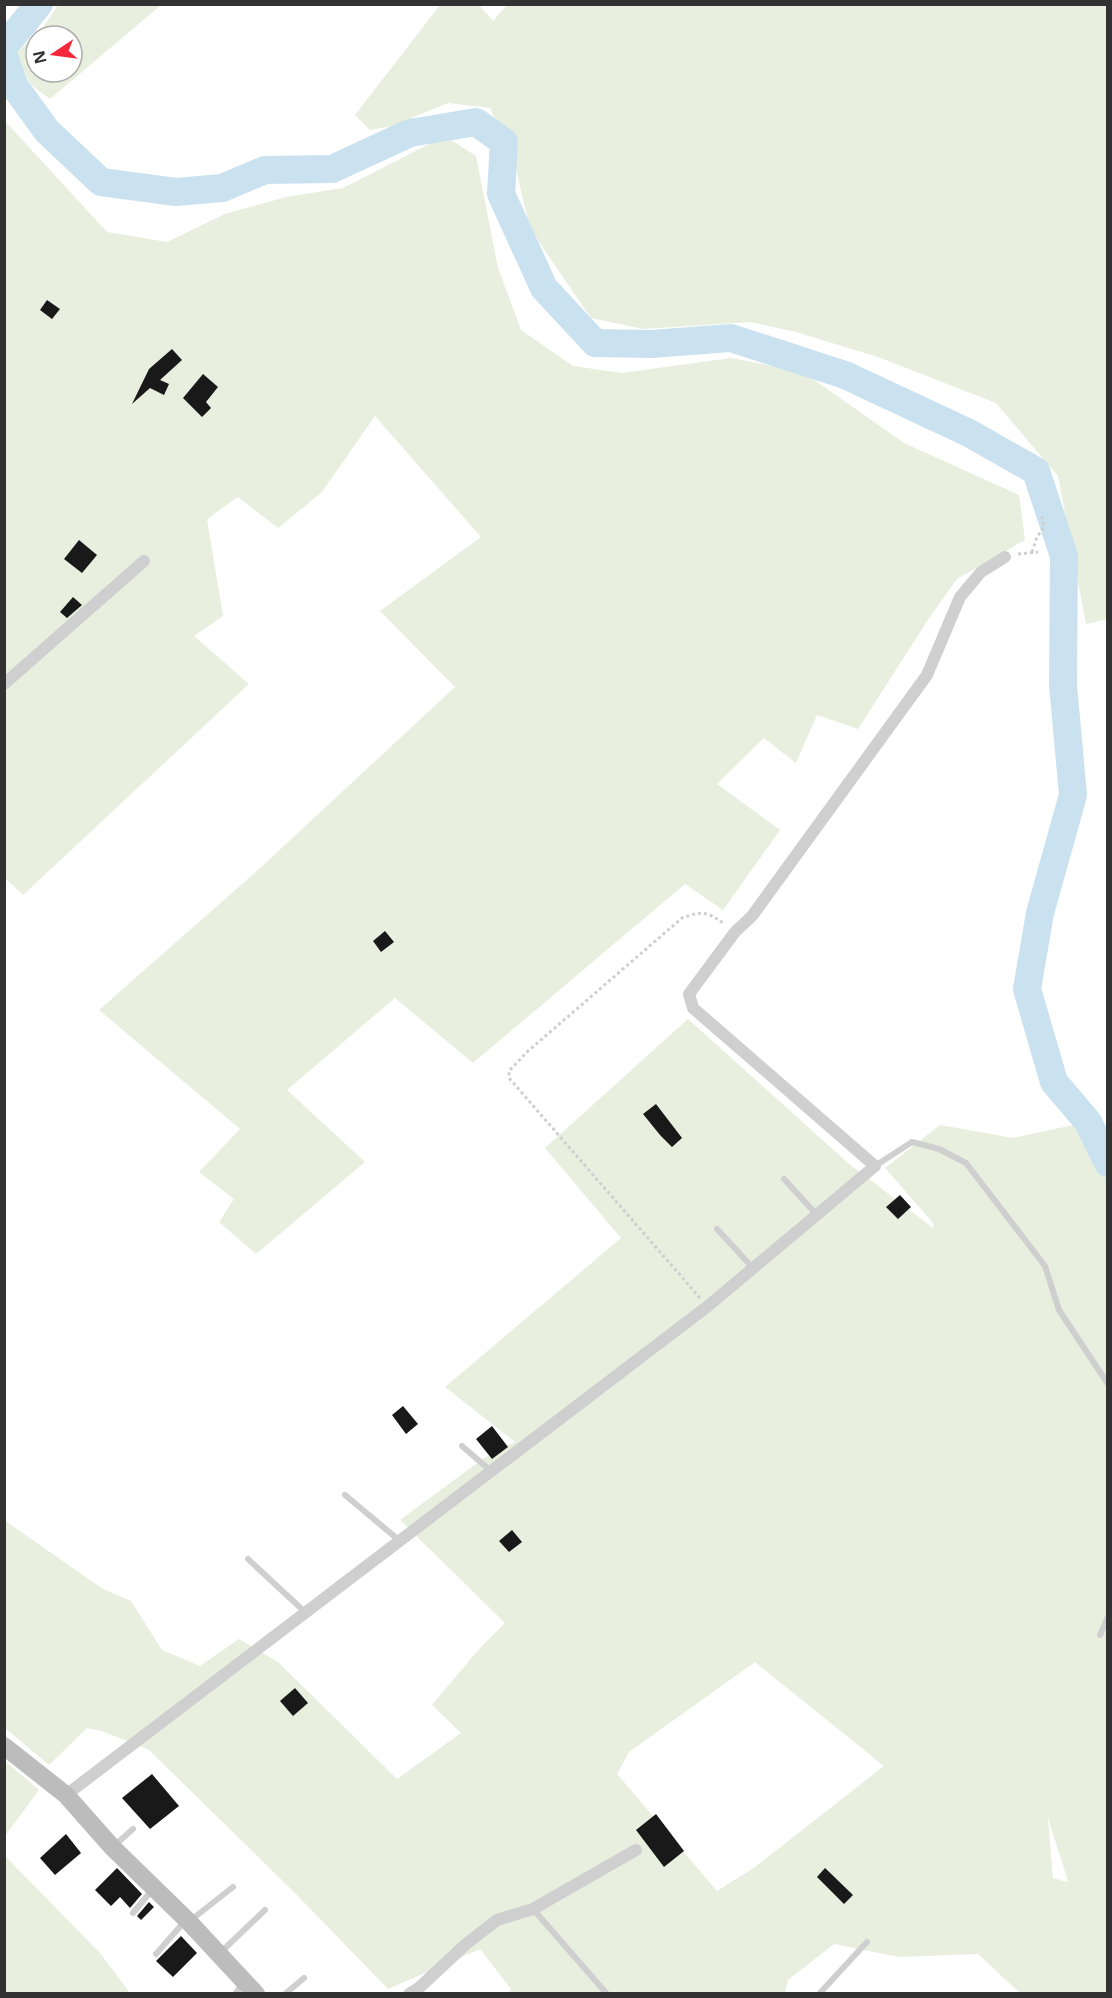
<svg xmlns="http://www.w3.org/2000/svg" width="1112" height="1998" viewBox="0 0 1112 1998" font-family="'Open Sans',sans-serif">
<rect width="100%" height="100%" fill="#fff"/>
<!-- green -->
<path fill="#e8efdf" fill-rule="evenodd" d="M58 5V4L161 5 50 99 30 84 17 53 44 26ZM36 36H72V72H36Z
M507 5H1107V619L1086 624 1058 476 996 403 878 357 796 332 751 322 643 329 591 318 530 229 515 165 490 108 448 103 392 126 370 130 355 115 440 5H479L493 21Z
M5 121 107 232 167 242 225 214 286 197 343 188 445 136 476 156 498 268 521 330 573 366 622 373 731 358 803 372 904 443 1019 495 1025 540 957 579 931 615 858 729 817 715 796 763 764 738 717 784 780 830 723 910 685 884 473 1063 395 998 287 1090 365 1162 256 1254 219 1222 234 1199 199 1172 240 1129 99 1010 258 870 455 687 380 611 481 537 375 416 322 492 278 528 238 497 207 519 223 616 194 636 249 684 23 895 5 878Z
M688 1019 848 1163 933 1228 934 1224 885 1168 940 1125 1013 1138 1088 1122 1108 1163 1107 1993H1020L978 1954 899 1957 834 1944 788 1980 785 1993H508L511 1989 480 1949 388 1989 296 1894 149 1750 102 1731 87 1728 49 1765 5 1728 4 1520 103 1589 131 1601 162 1650 200 1666 239 1639 278 1662 397 1779 461 1733 432 1705 480 1648 505 1623 400 1520 484 1458 515 1442 445 1387 621 1238 545 1148ZM755 1662 884 1766 755 1867 717 1891 617 1774 629 1752ZM1048 1818 1068 1881 1067 1882 1053 1878Z
M5 1761 39 1790 5 1836Z
M5 1856 100 1953 130 1993H5Z"/>
<g fill="none" stroke-linecap="round" stroke-linejoin="round">
<!-- river -->
<path stroke="#cae2f0" stroke-width="28" d="M4 47 39 4
M4 56 15 87 47 131 101 182 176 192 222 188 265 170 332 169 410 133 476 122 504 142 501 194 544 288 595 343 651 344 731 338 845 375 969 433 1036 471 1064 556 1063 685 1073 795 1040 913 1027 989 1054 1082 1088 1122 1108 1163"/>
</g>
<!-- building -->
<path fill="#191919" d="M47 300 60 309 52 319 40 310Z
M172 349 182 360 160 380 169 384 164 395 150 388 132 404 149 369Z
M203 374 218 387 206 402 211 408 202 417 183 398Z
M79 540 97 555 82 573 64 559Z
M73 597 82 605 67 618 60 612Z
M385 931 394 942 381 952 373 941Z
M656 1104 682 1138 672 1147 660 1135 643 1114Z
M900 1195 911 1207 898 1219 886 1207Z
M403 1406 418 1424 406 1434 392 1415Z
M492 1426 508 1447 492 1459 476 1439Z
M512 1530 522 1542 509 1552 499 1541Z
M295 1688 308 1703 293 1716 280 1701Z
M152 1774 179 1806 150 1829 122 1798Z
M656 1814 684 1851 664 1867 636 1830Z
M66 1834 81 1853 55 1875 40 1858Z
M117 1868 142 1894 130 1908 120 1897 111 1906 95 1890Z
M825 1868 853 1895 844 1904 817 1877Z
M149 1902 154 1907 141 1920 137 1916Z
M181 1936 197 1953 173 1977 156 1961Z"/>
<g fill="none" stroke-linecap="round" stroke-linejoin="round">
<!-- path -->
<path stroke="#cfcfcf" stroke-width="3" stroke-dasharray="3 3" stroke-linecap="butt" d="M1032 552 1037 537 1044 527 1042 516
M1018 554 1038 552
M700 1298 509 1078V1071L527 1052 682 918C701 911 707 911 724 924"/>
<!-- lane -->
<path stroke="#cfcfcf" stroke-width="6" d="M875 1166 912 1142 939 1149 966 1163 1045 1266 1059 1310 1108 1384
M784 1179 817 1215
M717 1229 753 1268
M462 1446 491 1471
M345 1495 400 1541
M248 1559 306 1613
M1100 1635 1108 1617
M115 1845 133 1829
M533 1909 607 1994
M133 1913 152 1890
M191 1920 233 1887
M221 1952 265 1910
M156 1954 185 1921
M235 1994 244 1982
M285 1994 304 1978
M819 1994 867 1942"/>
<!-- street -->
<path stroke="#cfcfcf" stroke-width="12" d="M4 684 144 561
M66 1795 708 1306 875 1166 693 1008 689 994 735 932 752 916 927 675 960 597 981 572 1005 557
M409 1994 420 1987 466 1944 497 1920 533 1909 636 1850"/>
<!-- secondary -->
<path stroke="#bcbcbc" stroke-width="18" d="M4 1746 66 1795 112 1847 189 1922 256 1994"/>
</g>
<!-- border -->
<rect width="1112" height="1998" fill="none" stroke="#323232" stroke-width="12"/>
<!-- north arrow -->
<g transform="translate(54 54) rotate(257)"><circle r="28" fill="#ffffff" stroke="#adadad" stroke-width="1.5"/>
<path d="M0-4.5L10 22L0 15L-10 22Z" fill="#f5273b"/>
<text y="-9" font-size="16" font-weight="bold" text-anchor="middle" fill="#323232">N</text>
</g>
</svg>
